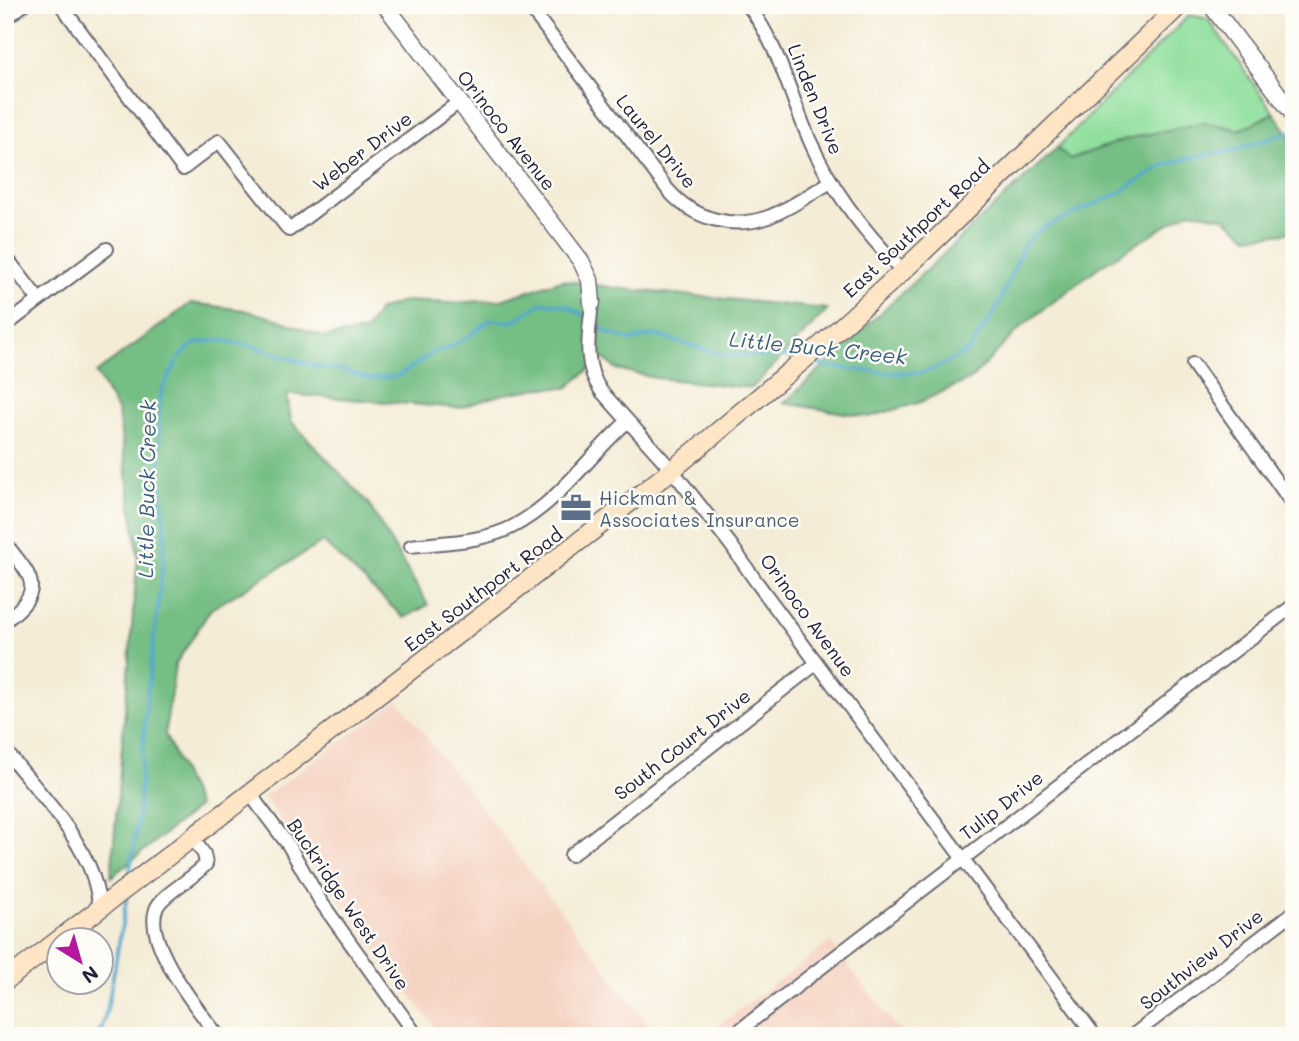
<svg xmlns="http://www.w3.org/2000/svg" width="1299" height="1041" viewBox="0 0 1299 1041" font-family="Mali,sans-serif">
<rect width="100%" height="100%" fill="#fdfcf7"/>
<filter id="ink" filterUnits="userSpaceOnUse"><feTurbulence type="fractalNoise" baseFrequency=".0143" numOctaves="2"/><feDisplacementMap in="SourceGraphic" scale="14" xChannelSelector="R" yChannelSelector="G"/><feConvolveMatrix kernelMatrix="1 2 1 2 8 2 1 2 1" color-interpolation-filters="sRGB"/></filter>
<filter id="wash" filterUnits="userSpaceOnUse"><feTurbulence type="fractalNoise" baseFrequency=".00686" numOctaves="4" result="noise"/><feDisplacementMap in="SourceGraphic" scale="28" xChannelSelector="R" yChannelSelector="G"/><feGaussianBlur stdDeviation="1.57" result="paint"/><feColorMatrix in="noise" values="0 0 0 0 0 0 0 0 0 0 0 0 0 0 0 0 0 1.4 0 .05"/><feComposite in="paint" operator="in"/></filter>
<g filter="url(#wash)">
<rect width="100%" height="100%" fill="#f4ecd6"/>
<!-- built -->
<path fill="#f5d3c2" d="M398 700 657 1036H441L264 797Z
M830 942 903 1036H704Z"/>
<!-- green -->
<path fill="#90df9d" stroke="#59806c" stroke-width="2" d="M1189 15 1208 19 1274 113 1240 130 1205 123 1126 139 1070 159 1057 148Z"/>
<!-- forest -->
<path fill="#74be84" stroke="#4b7060" stroke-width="2" d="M1274 113 1294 141V230L1287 233 1248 237 1225 218 1190 211 1100 266 1022 326 971 379 918 403 869 417 784 403 1057 148 1070 159 1126 139 1205 122 1240 130Z
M562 280 623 289 828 309 752 388 655 378 616 369 603 358 567 388H539L500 395 459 408 287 394 291 421 368 503 428 605 404 618 323 542 211 609 175 665 165 734 198 807 111 877 138 555 118 412 96 373 191 303 244 310 277 319 324 337 365 331 379 310 404 301 451 303 501 300Z"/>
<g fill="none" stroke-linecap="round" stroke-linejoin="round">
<!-- stream -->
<path stroke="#52a9cf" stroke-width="3.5" d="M594 322 608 333 632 340 654 335 725 355 784 356 794 359
M809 362 831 367 890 373H917L934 369 967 352 976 340 996 310 1025 243 1041 229 1119 193 1162 166 1192 157 1231 151 1294 131
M129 878 137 825 147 696 163 563 165 532 160 475 159 414 161 392 179 358 193 344 215 340 245 344 315 366 344 371 370 379 398 376 434 352 452 346 468 337 490 320 512 322 542 303 566 305 588 318
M95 1036 102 1028 108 1005 127 896"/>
</g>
</g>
<g filter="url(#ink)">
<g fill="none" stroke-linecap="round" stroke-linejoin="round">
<!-- minor casing -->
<g stroke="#6c6971" stroke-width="16">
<path id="minor" d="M61 5 183 169 219 141 289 230 459 102
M528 5 668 190C693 219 732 230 768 217 790 209 811 193 831 182
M748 5C780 48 789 93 810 141 832 191 864 232 903 271
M5 19 23 5
M5 256 39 300
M592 303C589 334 582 363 601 391L672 470 731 545 755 580 1095 1036
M5 326 107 249
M1193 364 1294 506
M5 543C33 578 46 590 5 621
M411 546C444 542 483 542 512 527 560 502 589 455 628 421
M5 750C31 783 69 823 86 860 94 875 97 891 100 907
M250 794 289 846 321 902 417 1036
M192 837 204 854 206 864C194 878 163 894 157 907 141 940 199 1011 218 1036
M571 855 817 663
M732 1036 1294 605
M1132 1036 1294 912"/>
</g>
<!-- tertiary casing -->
<g stroke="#6c6971" stroke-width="19">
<path id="tertiary" d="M385 5 581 261 590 280 592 303
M1211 5 1294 115"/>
</g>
<!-- secondary casing -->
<g stroke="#6c6971" stroke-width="21">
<path id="secondary" d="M5 981 672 470 820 346 903 271 1180 5"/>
</g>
<!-- minor -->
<use href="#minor" stroke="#fff" stroke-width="12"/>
<!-- tertiary -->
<use href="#tertiary" stroke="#fff" stroke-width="16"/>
<!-- secondary -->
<use href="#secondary" stroke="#fde5c5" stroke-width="18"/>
</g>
</g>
<!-- icons -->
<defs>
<g id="office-bare" transform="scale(2.415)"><path d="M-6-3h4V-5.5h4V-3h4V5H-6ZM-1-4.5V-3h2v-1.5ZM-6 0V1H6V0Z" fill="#5c6f8a" stroke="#fdfcf7" stroke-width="2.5" paint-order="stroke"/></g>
</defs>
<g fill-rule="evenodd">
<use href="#office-bare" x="576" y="508"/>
</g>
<g text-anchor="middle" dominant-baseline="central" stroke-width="5" stroke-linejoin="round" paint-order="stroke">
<!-- street labels -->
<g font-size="19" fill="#22223b" stroke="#fdfcf7">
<text transform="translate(816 99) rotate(68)">Linden Drive</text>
<text transform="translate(507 130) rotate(52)">Orinoco Avenue</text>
<text transform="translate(657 141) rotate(51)">Laurel Drive</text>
<text transform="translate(362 151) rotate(-37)">Weber Drive</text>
<text transform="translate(916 228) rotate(-43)">East Southport Road</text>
<text transform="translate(483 589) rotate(-37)">East Southport Road</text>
<text transform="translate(808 615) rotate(54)">Orinoco Avenue</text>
<text transform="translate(682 744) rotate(-38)">South Court Drive</text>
<text transform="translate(1001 805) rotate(-38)">Tulip Drive</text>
<text transform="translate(349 904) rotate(56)">Buckridge West Drive</text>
<text transform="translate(1201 959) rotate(-38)">Southview Drive</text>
</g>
<!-- service labels -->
<g font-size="19" fill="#4e5e75" stroke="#fdfcf7" text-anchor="start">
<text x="599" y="497">Hickman &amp;<tspan x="599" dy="22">Associates Insurance</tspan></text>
</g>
<!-- water labels -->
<g font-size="21" font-style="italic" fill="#385f7e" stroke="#fdfcf7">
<text transform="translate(818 347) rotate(6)">Little Buck Creek</text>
<text transform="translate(146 489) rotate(-89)">Little Buck Creek</text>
</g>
</g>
<!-- margin -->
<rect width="1299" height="1041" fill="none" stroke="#fdfcf7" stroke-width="28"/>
<!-- north arrow -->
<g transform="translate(80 961) rotate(143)"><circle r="33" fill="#fdfcf7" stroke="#a5a5ac" stroke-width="2"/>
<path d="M0-5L12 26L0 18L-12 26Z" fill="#b5179e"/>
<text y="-10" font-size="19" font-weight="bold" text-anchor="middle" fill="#22223b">N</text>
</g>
</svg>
